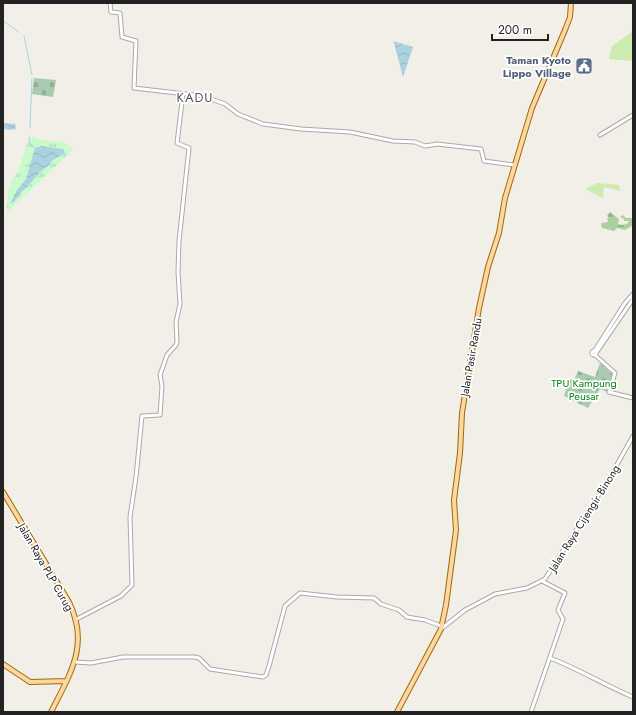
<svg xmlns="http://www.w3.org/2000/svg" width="636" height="715" viewBox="0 0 636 715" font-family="Jost,sans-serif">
<defs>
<pattern id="forest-firs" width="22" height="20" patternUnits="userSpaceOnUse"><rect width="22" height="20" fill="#add19e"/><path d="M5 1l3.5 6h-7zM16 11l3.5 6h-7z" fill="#95b388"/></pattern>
<pattern id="cemetery-stones" width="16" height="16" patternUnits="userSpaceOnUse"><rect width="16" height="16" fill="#aacbaf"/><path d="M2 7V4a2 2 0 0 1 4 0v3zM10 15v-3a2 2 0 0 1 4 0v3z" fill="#92ae96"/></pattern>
<pattern id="park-tufts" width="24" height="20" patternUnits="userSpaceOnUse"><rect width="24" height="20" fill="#c8facc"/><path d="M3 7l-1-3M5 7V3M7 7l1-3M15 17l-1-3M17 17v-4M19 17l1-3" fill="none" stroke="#acd6af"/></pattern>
<pattern id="water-waves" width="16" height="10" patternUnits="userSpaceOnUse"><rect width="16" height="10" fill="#aad3df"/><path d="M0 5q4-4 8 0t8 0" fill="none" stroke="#92b5bf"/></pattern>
</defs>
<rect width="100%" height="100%" fill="#f2efe9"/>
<!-- grass -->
<path fill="#cdebb0" d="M633 31V61L609 59 612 46Z
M597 183 619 185 620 191 604 187 603 198 585 189Z"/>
<!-- forest -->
<path fill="url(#forest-firs)" d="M610 212 619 219 618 223 620 225 627 224 629 221H624V219L620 217 623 215 626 218H632L633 225 625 230 617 228 614 231 602 228 601 223 608 222 607 219 609 217 607 216Z"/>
<!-- cemetery -->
<path fill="url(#cemetery-stones)" d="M34 78 56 80 53 97 32 94Z
M600 363 612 374 607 392 600 389 588 408 564 396 569 379 574 380 578 371 595 377Z"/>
<!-- park -->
<path fill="url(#park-tufts)" d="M33 136C49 146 59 135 74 149L7 212 8 191 12 180 18 172 28 140Z"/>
<!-- water -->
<path fill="url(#water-waves)" d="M393 41 413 47 403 77 394 43Z
M3 123 15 124 16 129 10 130 3 129Z
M41 146 63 149 65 153 53 160 49 165 39 173 26 188 20 193 15 201 10 204 17 190 26 179 35 148Z"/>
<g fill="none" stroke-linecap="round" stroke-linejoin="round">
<!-- stream -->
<path stroke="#aad3df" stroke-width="1" d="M3 21 19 32
M24 36 32 75
M30 128 32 78
M29 137 30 144 35 148"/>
<!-- minor casing -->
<g stroke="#a9a9a9" stroke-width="5">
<path id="minor" d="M110 3 111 12 120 13 122 37 136 41 134 88 203 96 225 104 238 114 263 124 301 129 350 132 393 141 415 142 425 146 437 144 481 149 484 161 514 165
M600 135 633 115
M595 350 625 303 633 294
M592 353a2 2 0 1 1 4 0a2 2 0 1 1-4 0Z
M596 353 633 299
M595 355 615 373 609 392 633 398
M75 620 121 596 132 585 130 517 136 477 142 416 160 415 162 386 160 375 167 355 176 345 177 342 176 322 180 304 178 272 179 241 189 148 177 143 183 94
M441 629 465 610 484 600 495 594 527 588 545 579 610 477 633 436
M550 658C579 669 604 685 633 697
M75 662 91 663 123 657H194L199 658 210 669 263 677 266 675 269 666 285 606 300 593 337 597 374 598 381 604 399 610 407 617 425 620 441 626
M531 712 563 619 558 610 565 593 542 581"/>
</g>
<!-- major casing -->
<g stroke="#a06b00" stroke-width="6">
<path id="major" d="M3 492 69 602C90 645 70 674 51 712
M3 664 30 682 66 681
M397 712 441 629 446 605 456 530 454 500 460 453 462 413 479 308 488 267 499 233 505 198 532 108 565 30 570 17 571 3"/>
</g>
<!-- minor -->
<use href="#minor" stroke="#fff" stroke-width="3"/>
<!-- major -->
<use href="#major" stroke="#fcd6a4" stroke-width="4"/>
</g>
<!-- icons -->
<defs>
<g id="civic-square" transform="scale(0.9)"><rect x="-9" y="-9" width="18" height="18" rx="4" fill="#5c6f8a" stroke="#fff"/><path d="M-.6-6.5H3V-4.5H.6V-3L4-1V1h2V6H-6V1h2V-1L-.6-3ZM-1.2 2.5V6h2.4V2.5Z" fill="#fff"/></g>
</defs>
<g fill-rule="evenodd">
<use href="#civic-square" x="584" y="66"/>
</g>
<g text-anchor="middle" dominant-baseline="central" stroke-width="3.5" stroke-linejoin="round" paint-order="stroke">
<!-- service labels -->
<g font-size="11" font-weight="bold" fill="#4e5e75" stroke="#fff" text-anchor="end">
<text x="571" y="60">Taman Kyoto<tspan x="571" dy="13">Lippo Village</tspan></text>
</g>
<!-- street labels -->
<g font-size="11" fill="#222" stroke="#fff">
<text transform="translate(471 357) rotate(-80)">Jalan Pasir Randu</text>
<text transform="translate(584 518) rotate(-58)">Jalan Raya Cijengir Binong</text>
<text transform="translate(46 567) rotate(60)">Jalan Raya PLP Curug</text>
</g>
<!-- park labels -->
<g font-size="11" fill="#0c8416" stroke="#fff">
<text x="584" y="383">TPU Kampung<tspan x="584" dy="13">Peusar</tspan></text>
</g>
<!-- quarter labels -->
<g font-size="13" letter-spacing="1" fill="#555" stroke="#fff">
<text x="195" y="97">KADU</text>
</g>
</g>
<!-- border -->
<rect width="636" height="715" fill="none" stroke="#222222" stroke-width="8"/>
<!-- scale -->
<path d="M492 34v6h56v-6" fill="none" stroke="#222222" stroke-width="2"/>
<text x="498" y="34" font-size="12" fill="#222222" stroke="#ffffff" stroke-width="3" paint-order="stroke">200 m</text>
</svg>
